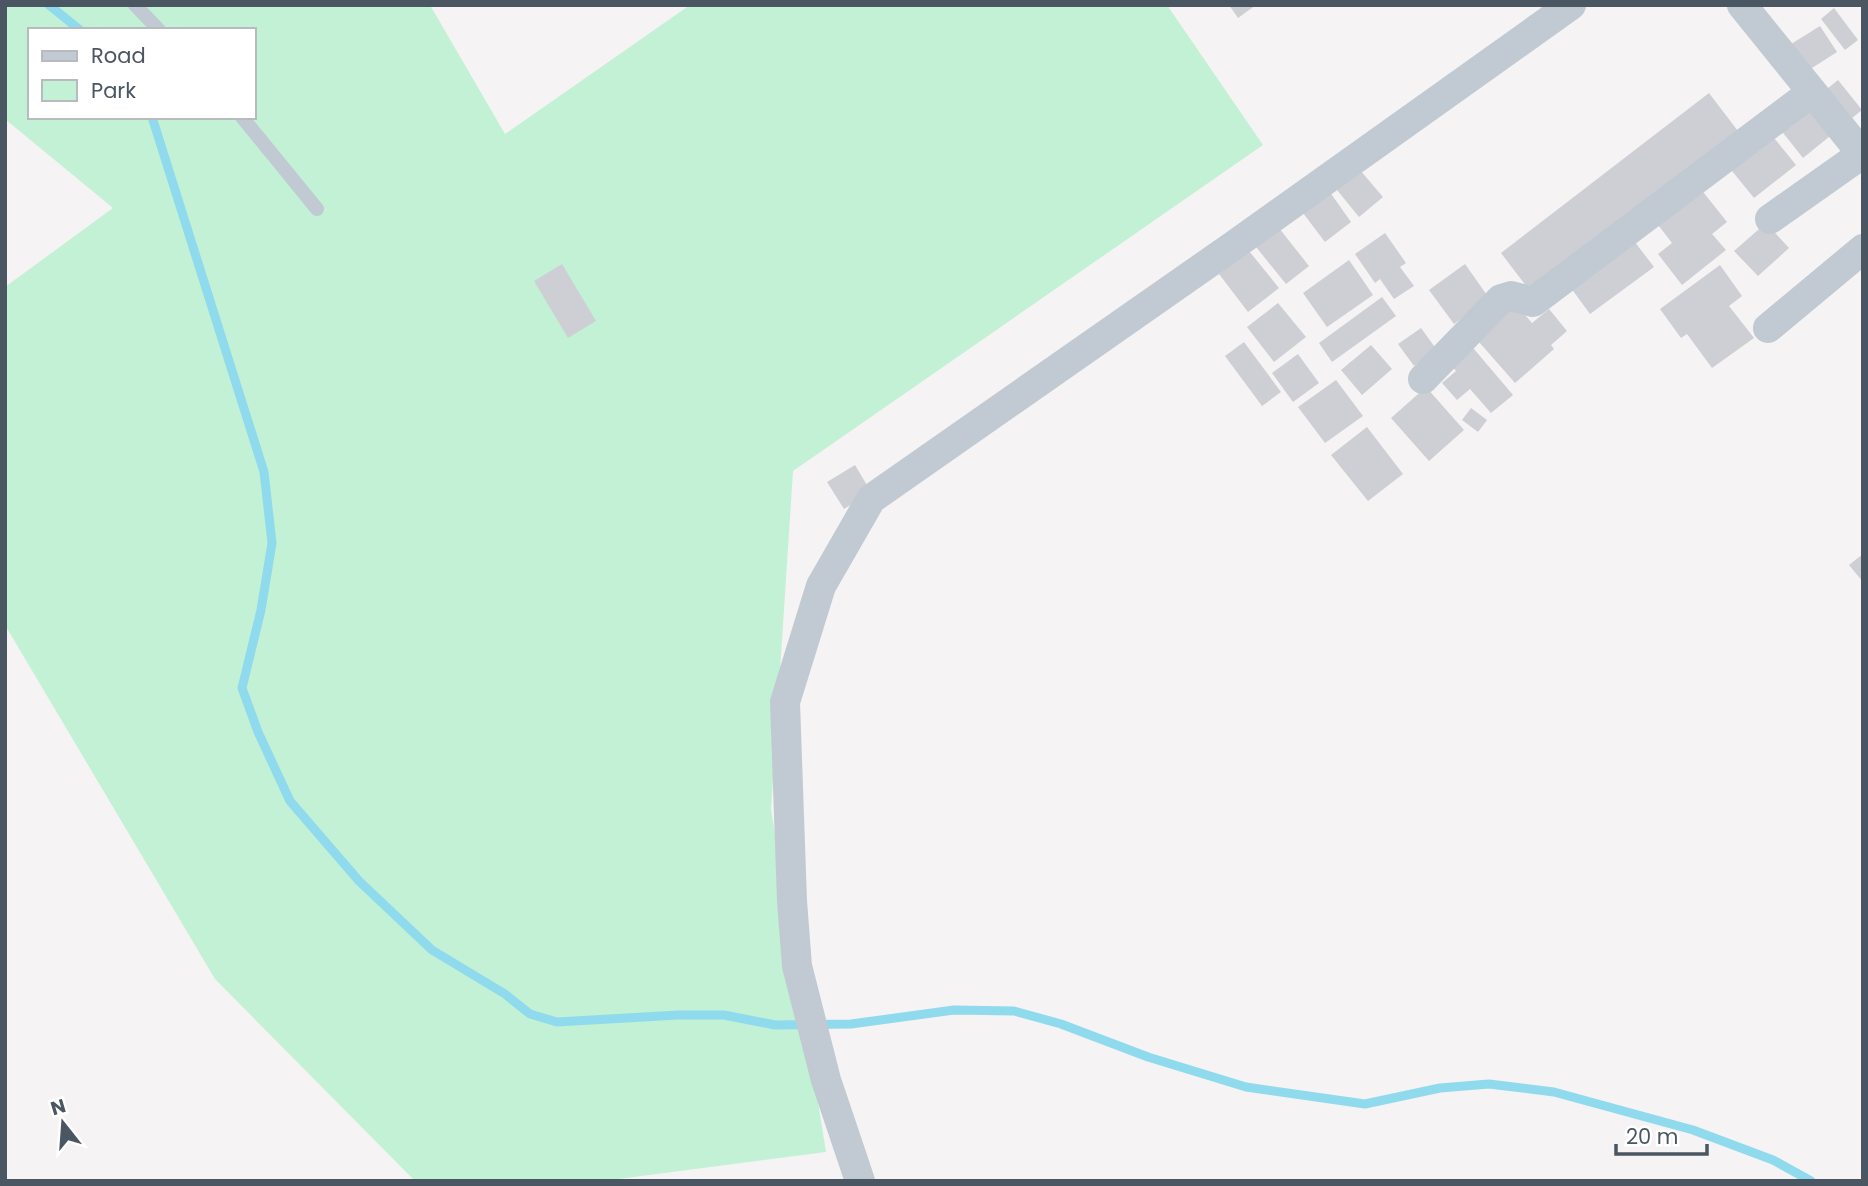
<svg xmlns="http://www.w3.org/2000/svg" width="1868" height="1186" viewBox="0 0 1868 1186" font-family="Poppins,sans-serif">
<rect width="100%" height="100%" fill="#f5f3f3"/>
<!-- green -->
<path fill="#c3f1d5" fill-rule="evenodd" d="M5 5H430L505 134 690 5H1167L1263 145 793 471 771 809 826 1152 603 1181H415L215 979 5 625V287L113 208 5 119ZM30 30H254V117H30Z"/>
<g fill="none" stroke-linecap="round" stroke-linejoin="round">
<!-- stream -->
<path stroke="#90daee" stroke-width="9" d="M49 5 80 30
M152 117 264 472 272 543 261 610 242 688 258 732 290 801 359 881 432 950 505 994 530 1014 557 1022 678 1015H724L775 1025 851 1024 954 1010 1014 1011 1061 1024 1148 1057 1246 1087 1365 1104 1440 1088 1489 1084 1554 1092 1693 1130 1773 1160 1811 1181"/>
</g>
<!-- building -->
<path fill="#cdcfd5" d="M1229 5H1256L1238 18Z
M1834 8 1858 40 1845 50 1821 19Z
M1820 26 1837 52 1801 75 1783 49Z
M1838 80 1862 110 1841 127 1817 97Z
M1709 93 1741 135 1533 295 1501 253Z
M1813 103 1835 132 1803 158 1780 129Z
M1770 133 1796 165 1754 198 1728 166Z
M1360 170 1383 197 1359 217 1337 190Z
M1327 188 1351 222 1325 242 1300 209Z
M1700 188 1727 222 1712 234 1726 250 1682 285 1658 254 1672 243 1652 217Z
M1275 223 1309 266 1286 284 1252 242Z
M1766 223 1789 248 1758 276 1734 251Z
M1385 233 1406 263 1400 267 1414 286 1394 299 1380 279 1375 283 1355 254Z
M1631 237 1654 267 1590 314 1568 284Z
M1249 251 1279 288 1248 312 1219 274Z
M1349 260 1373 295 1327 327 1303 293Z
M562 264 596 321 568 338 534 281Z
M1465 264 1489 298 1454 324 1429 290Z
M1720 265 1742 296 1729 306 1754 338 1712 368 1687 334 1681 338 1660 309Z
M1382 297 1396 316 1332 362 1319 343Z
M1512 300 1532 323 1549 309 1567 331 1551 345 1554 349 1515 383 1472 334Z
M1278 303 1306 337 1274 362 1247 327Z
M1421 328 1437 350 1414 366 1398 344Z
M1244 342 1281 392 1262 406 1225 356Z
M1468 342 1513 395 1491 413 1470 389 1457 400 1442 383 1456 371 1446 359Z
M1371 345 1392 369 1362 395 1341 370Z
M1298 354 1319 383 1293 402 1272 373Z
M1336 380 1363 416 1325 443 1298 407Z
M1426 387 1464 430 1429 461 1391 418Z
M1471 408 1487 420 1478 432 1462 420Z
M1367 427 1403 474 1368 501 1331 455Z
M855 465 871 492 844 509 827 482Z
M1863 554V582L1849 565Z"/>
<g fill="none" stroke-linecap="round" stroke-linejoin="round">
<!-- service -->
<path stroke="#c1cad2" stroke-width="14" d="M135 5 159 30
M242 117 317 209"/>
<!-- minor -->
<path stroke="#c1cad2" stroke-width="30" d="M1742 5 1863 155
M1770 219 1862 154
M1768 328 1863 249
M1423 379 1501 299 1511 296 1533 302 1811 93
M860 1181 826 1080 797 966 792 901 785 702 821 586 871 499 1233 246 1571 5"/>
</g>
<!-- border -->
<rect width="1868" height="1186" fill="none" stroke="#4a5661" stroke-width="14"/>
<!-- legend -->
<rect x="28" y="28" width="228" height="91" fill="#ffffff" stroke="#b7bbc0" stroke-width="2"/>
<rect x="42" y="51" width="35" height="10" fill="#c1cad2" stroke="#b7bbc0" stroke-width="2"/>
<text x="91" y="63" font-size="21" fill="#4a5661">Road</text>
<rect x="42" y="80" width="35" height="21" fill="#c3f1d5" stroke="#b7bbc0" stroke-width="2"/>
<text x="91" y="98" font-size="21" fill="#4a5661">Park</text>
<!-- north arrow -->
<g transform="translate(63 1123) rotate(343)" stroke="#ffffff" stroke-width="5" paint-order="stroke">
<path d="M0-5L12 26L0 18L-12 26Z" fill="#4a5661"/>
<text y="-10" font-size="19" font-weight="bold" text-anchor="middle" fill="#4a5661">N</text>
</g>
<!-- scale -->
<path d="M1616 1144v10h91v-10" fill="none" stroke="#4a5661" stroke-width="3.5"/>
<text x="1626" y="1144" font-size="21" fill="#4a5661" stroke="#ffffff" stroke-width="5" paint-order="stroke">20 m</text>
</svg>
